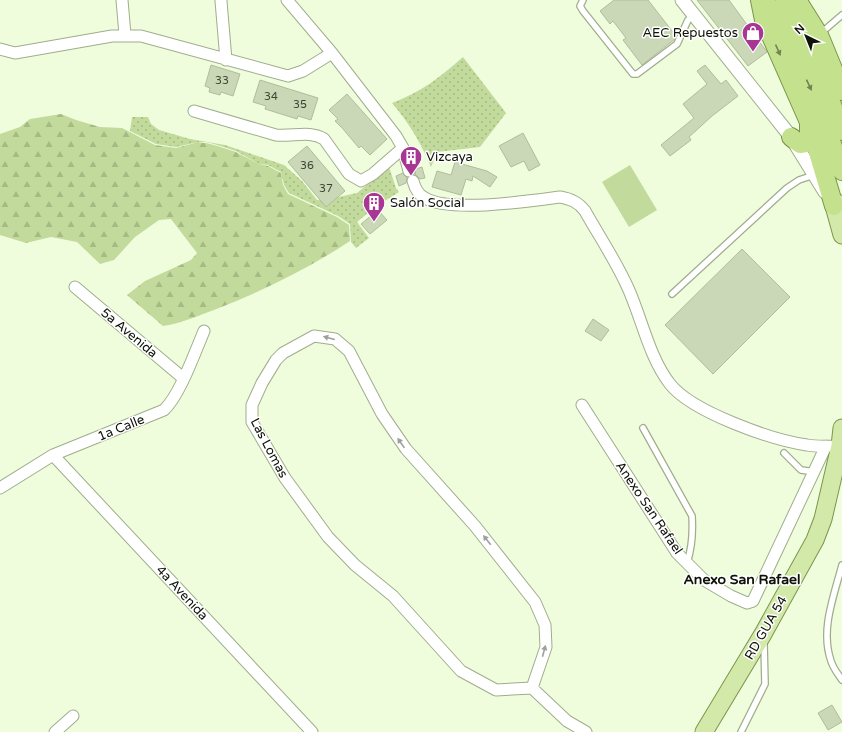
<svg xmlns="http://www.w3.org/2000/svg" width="842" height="732" viewBox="0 0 842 732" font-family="'Varela Round',sans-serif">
<defs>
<pattern id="grass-dots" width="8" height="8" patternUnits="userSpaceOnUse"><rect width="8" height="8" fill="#c2da9b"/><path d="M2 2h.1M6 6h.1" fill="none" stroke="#a6ba84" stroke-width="1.8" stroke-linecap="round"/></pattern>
<pattern id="forest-firs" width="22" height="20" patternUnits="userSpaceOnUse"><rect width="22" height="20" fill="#c2da9b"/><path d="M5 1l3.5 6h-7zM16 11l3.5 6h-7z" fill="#a6ba84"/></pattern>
</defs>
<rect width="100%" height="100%" fill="#effddc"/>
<!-- grass -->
<path fill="url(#grass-dots)" d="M463 57 506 113 480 147 437 152 431 167C421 143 409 123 392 103 423 91 439 78 463 57Z
M132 117H148L151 124 159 130 190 139 225 145 284 165 302 181 317 200 334 198 357 193 389 167 396 188 399 192 375 207 357 222 369 238 356 248 351 242 350 224 338 216 289 193 284 185 281 172 268 165 259 164 236 151 214 144 206 142 194 143 176 147 156 144 130 131Z"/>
<!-- forest -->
<path fill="url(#forest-firs)" d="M61 114 76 120 100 127 122 128 155 145 176 148 195 143H206L214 145 236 152 259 164 268 166 281 173 283 185 288 194 337 217 349 225 350 241C309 268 265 290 219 308 200 315 183 323 163 326L127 295 145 281 191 260 197 253 171 219 159 220 135 237 114 260 100 264 77 242 51 237 26 243 0 235V134L20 127 30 119Z"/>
<!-- park -->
<path fill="#c2da9b" d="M630 165 657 210 629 227 602 182Z"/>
<!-- building -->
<path fill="#cad8b7" stroke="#b0bd9d" d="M614 0H648L676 36 675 39 642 65 623 40 626 38 613 21 610 24 600 11Z
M697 0H729L767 52 748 66Z
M211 65 240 74 233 96 221 92 220 95 209 92 210 88 205 86Z
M705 65 721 84 726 80 738 96 712 116 689 137 691 140 670 156 661 145 694 118 683 104 707 84 697 71Z
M260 80 318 98 311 120 298 116 297 119 265 109 266 106 253 102Z
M347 94 387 139 370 155 361 146 359 148 343 129 335 121 338 119 329 110Z
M523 133 540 165 529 171 524 161 511 167 499 146Z
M307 146 345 191 326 207 288 162Z
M455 162 487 171 497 177 490 187 473 176 472 181 466 179 461 195 432 187 437 171 451 175Z
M422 167 425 178 420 179 415 174 416 169Z
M403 173 407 178 406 183 399 186 396 176Z
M378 210 387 220 370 234 361 224Z
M742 249 790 297 713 374 665 325Z
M593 319 609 330 601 341 585 331Z
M832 705 842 722 828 730 818 713Z"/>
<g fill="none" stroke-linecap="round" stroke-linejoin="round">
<!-- service casing -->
<g stroke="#a0ad8d" stroke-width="8">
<path id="service" d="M583 0 580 6 583 11 633 74H637L677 44 688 20 694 16
M821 33 842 15
M672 294 787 188 799 180 814 175
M643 428 692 516C693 532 692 548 687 563
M784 453 801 470 815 472
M842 565C834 596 820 630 831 661 833 668 838 674 842 680
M741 732 765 684 764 643"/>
</g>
<!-- minor casing -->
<g stroke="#a0ad8d" stroke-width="13">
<path id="minor" d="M122 0 125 35
M287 0 332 53 396 136 403 148 409 171
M221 1 226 60
M0 49 15 53 112 36H141L288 76 303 71 332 53
M194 111 276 135C292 137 310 130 324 139L349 174 361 181 373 174 403 148
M413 181C415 188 418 195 425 198 450 213 530 201 560 197 571 199 578 202 585 211 599 236 616 261 628 288 642 319 649 357 670 384 692 412 772 440 807 445 817 447 829 446 840 446
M75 287 183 378
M582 405 677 553 704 580 731 596 747 603 753 601 826 446
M53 455 312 732
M0 488 53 455 164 410C180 395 195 352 204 331
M532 688 546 647 545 625 535 602 475 526 406 449 382 414 349 351 335 339 314 336 283 353 276 360 262 383 252 405V422L285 478 328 537 355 565 393 596 461 671 496 690 532 688 567 721 586 732
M55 732 73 716"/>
</g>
<!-- tertiary casing -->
<g stroke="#a0ad8d" stroke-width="15">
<path id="tertiary" d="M682 0 791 137 825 192"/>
</g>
<!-- primary casing -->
<g stroke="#7b954d" stroke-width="19">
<path id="primary" d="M842 204 834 206 842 235
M704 732 763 634 815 540 823 519 840 446 842 428"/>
</g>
<!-- trunk casing -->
<g stroke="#7b954d" stroke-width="20">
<path id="trunk" d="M760 0 764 20 809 122 834 206
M785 0 819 71 842 131
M797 0 819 35 842 91
M771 8 817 104 842 171
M791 137 800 144 806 143 809 137V123"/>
</g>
<!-- service -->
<use href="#service" stroke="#fff" stroke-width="5.5"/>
<!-- minor -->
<use href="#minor" stroke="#fff" stroke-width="11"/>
<!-- tertiary -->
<use href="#tertiary" stroke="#fff" stroke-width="13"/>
<!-- primary -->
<use href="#primary" stroke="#d3e9aa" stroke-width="17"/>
<!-- trunk -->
<use href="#trunk" stroke="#c4e28e" stroke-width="18"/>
</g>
<!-- one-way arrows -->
<defs><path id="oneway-solid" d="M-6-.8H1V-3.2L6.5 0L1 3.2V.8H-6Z"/></defs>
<g fill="#728451">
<use href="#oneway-solid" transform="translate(778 50) rotate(66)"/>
<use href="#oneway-solid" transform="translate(809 85) rotate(65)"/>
</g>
<g fill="#9fa09c">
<use href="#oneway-solid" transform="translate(329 338) rotate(-165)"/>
<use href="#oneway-solid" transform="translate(401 443) rotate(-125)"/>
<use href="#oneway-solid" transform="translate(487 540) rotate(-128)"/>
<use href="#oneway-solid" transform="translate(544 651) rotate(-75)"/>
</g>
<!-- icons -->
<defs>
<g id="shop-pin" transform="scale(1.15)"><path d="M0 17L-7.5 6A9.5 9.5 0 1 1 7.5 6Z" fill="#a73793" stroke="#fff"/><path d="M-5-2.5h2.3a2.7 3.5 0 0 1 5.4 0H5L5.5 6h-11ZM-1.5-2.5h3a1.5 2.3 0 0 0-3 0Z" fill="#fff"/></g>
<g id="building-pin" transform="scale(1.15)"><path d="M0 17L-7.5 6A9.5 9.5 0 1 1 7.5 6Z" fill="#a73793" stroke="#fff"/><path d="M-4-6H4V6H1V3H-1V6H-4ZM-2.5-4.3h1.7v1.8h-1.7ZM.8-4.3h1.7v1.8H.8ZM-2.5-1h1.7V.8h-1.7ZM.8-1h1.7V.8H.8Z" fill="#fff"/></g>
</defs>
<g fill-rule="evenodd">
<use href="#shop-pin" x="753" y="33"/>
<use href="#building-pin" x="411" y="157"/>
<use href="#building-pin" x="374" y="203"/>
</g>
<g text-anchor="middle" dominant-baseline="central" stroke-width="3" stroke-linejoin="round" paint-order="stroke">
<!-- number labels -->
<g font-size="11" fill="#3d4433">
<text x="222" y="80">33</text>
<text x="271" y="96">34</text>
<text x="300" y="104">35</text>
<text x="307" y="165">36</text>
<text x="326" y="188">37</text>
</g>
<!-- poi labels -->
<g font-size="13" fill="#0e1207" stroke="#fff" text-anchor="start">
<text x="738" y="33" text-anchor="end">AEC Repuestos</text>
<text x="426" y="157">Vizcaya</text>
<text x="390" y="203">Salón Social</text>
</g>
<!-- street labels -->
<g font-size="13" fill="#0e1207" stroke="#fff">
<text transform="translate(129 333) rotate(40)">5a Avenida</text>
<text transform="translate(121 428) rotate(-22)">1a Calle</text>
<text transform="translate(269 448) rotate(62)">Las Lomas</text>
<text transform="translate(649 508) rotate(56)">Anexo San Rafael</text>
<text transform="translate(182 593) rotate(47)">4a Avenida</text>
<text transform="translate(766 628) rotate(-60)">RD GUA 54</text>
</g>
<!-- neighbourhood labels -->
<g font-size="14" font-weight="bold" fill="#0e1207" stroke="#fff">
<text x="742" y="579">Anexo San Rafael</text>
</g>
</g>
<!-- north arrow -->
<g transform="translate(806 36) rotate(317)" stroke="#ffffff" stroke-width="3" paint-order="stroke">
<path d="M0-3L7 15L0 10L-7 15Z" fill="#0e1207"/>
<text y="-6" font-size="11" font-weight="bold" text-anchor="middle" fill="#0e1207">N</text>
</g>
</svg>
